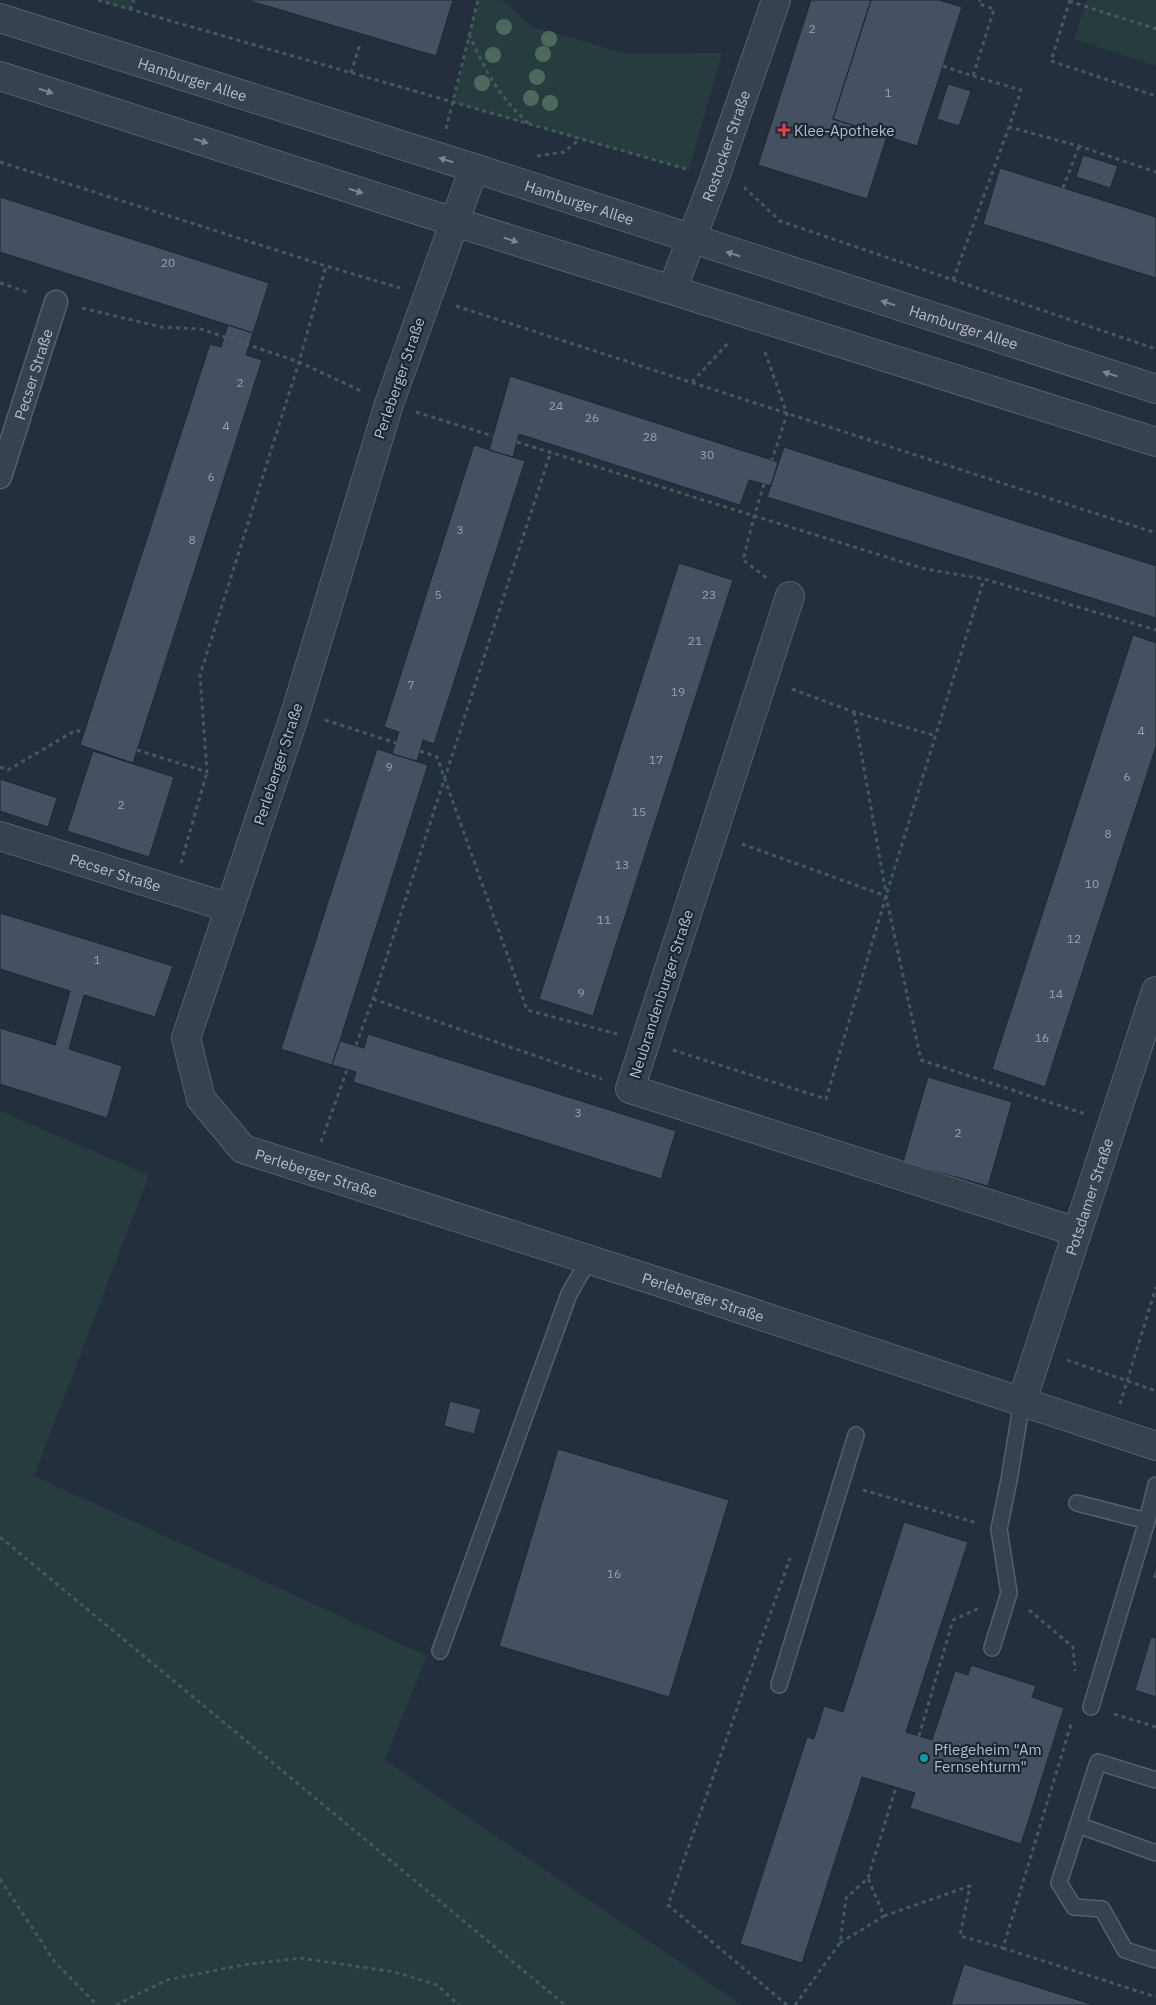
<svg xmlns="http://www.w3.org/2000/svg" width="1156" height="2005" viewBox="0 0 1156 2005" font-family="'IBM Plex Sans',sans-serif">
<rect width="100%" height="100%" fill="#242f3e"/>
<!-- green -->
<path fill="#263c3f" d="M98 0H133L130 10Z
M478 0H502L533 27 627 54 722 53 689 170 453 103Z
M1087 0H1156V66L1074 39Z
M0 1111 149 1175 34 1476 427 1656 385 1760 742 2005H0Z"/>
<!-- building -->
<path fill="#455162" stroke="#1f2835" d="M247 0H453L436 56Z
M811 0H871L833 119 887 136 867 199 758 165Z
M871 0H939L962 7 917 146 833 119Z
M948 84 971 91 959 126 937 119Z
M1083 155 1118 166 1110 188 1076 177Z
M1000 168 1156 217V278L983 224Z
M0 197 269 283 253 333 0 252Z
M228 325 253 333 246 355 262 360 133 763 80 745 210 344 221 347Z
M510 376 778 462 771 486 749 480 740 505 519 434 513 457 489 450Z
M474 445 525 461 434 744 423 740 417 761 392 754 399 732 384 727Z
M784 447 1156 566V618L767 497Z
M679 563 733 580 593 1016 539 999Z
M1133 635 1156 643V746L1045 1087 992 1069Z
M377 749 428 765 332 1065 281 1049Z
M93 751 174 777 149 857 67 831Z
M0 779 57 798 48 827 0 811Z
M0 913 173 966 155 1017 84 995 69 1049 122 1066 107 1118 0 1084V1028L55 1045 70 991 0 969Z
M368 1034 676 1131 661 1179 353 1082 356 1072 332 1065 340 1041 364 1048Z
M928 1077 1012 1102 988 1186 903 1162Z
M450 1401 481 1409 474 1434 444 1426Z
M558 1449 729 1500 669 1697 499 1646Z
M904 1522 968 1542 906 1732 932 1740 955 1671 968 1675 971 1665 1036 1686 1032 1697 1064 1708 1021 1844 910 1808 915 1793 862 1777 802 1963 740 1944 807 1737 814 1739 824 1706 843 1712Z
M1156 1565V1579L1152 1578Z
M1151 1637 1156 1638V1697L1135 1690Z
M964 1964 1094 2005H951Z"/>
<g fill="none" stroke-linecap="round" stroke-linejoin="round">
<!-- service casing -->
<g stroke="#565f6c" stroke-width="18">
<path id="service" d="M1077 1503 1147 1521
M992 1648 1009 1593 999 1529 1009 1480 1022 1401
M440 1651 569 1294 589 1259
M779 1685 856 1435
M1091 1707 1147 1521 1156 1485
M1156 1780 1098 1762 1059 1883 1074 1907 1102 1909 1125 1950 1156 1960
M1078 1825 1156 1853"/>
</g>
<!-- pedestrian casing -->
<g stroke="#565f6c" stroke-width="25">
<g id="pedestrian">
<path id="s1" d="M0 477 56 302"/>
</g>
</g>
<!-- minor casing -->
<g stroke="#565f6c" stroke-width="30">
<g id="minor">
<path id="s2" d="M474 168 389 404 296 711 186 1038 201 1099 243 1149 659 1282 1156 1446"/>
<path id="s3" d="M672 290 715 177 776 0"/>
<path d="M790 596 630 1089 1077 1232"/>
<path id="s4" d="M0 836 230 908"/>
<path id="s5" d="M1022 1401 1156 991"/>
</g>
</g>
<!-- tertiary casing -->
<g stroke="#565f6c" stroke-width="30">
<g id="tertiary">
<path id="s6" d="M0 18 474 168 1156 389"/>
<path d="M0 76 423 212 1156 442"/>
</g>
</g>
<!-- path -->
<path stroke="#44595c" stroke-width="3" stroke-dasharray="4 4" stroke-linecap="butt" d="M98 0 686 169
M1070 0 1051 61 1156 96
M1069 1 1156 29
M130 10 134 0
M469 34C486 72 498 95 529 124
M943 66 973 76 994 9 979 4 980 0
M351 73 360 44
M973 76 1021 90 1009 127 1079 146 1156 172
M446 129 478 0
M537 156 564 152 580 139
M0 162 326 266 400 288
M744 187 780 221 1156 349
M1063 188 1079 146
M953 280 1009 127
M0 283 30 293
M456 306 1156 533
M82 308 161 327 201 329 299 362 361 391
M765 352 787 414 772 460
M692 382 730 341
M416 412 493 436
M517 442 925 569 984 579 1156 630
M764 484 754 517 743 560 768 579
M792 689 854 712 936 736
M854 712 886 893
M325 720 396 743
M137 750 207 772 200 675 299 362 326 266
M420 751 437 757 527 1010 617 1034
M0 767 8 770 76 730 84 733
M742 844 886 896 921 1060 1085 1114
M181 863 207 772
M373 999 602 1079
M356 1045 373 999 550 454
M673 1050 826 1099 886 896 984 579
M321 1142 347 1070
M1067 1360 1156 1391
M1120 1404 1156 1287
M863 1490 977 1523
M0 1537 565 2005
M1029 1610 1073 1647 1075 1671
M1114 1714 1156 1727
M919 1736 953 1620 980 1608
M0 1879 54 1961 97 2005
M884 1916 970 1886 960 1936 1003 1948 1072 1721
M840 1943 884 1916 868 1878
M1003 1948 1156 1997
M116 2005 167 1980 243 1965 300 1958 395 1972 437 1985 459 2005
M787 2005 668 1905 790 1558
M795 2005 840 1943 846 1898 868 1878 896 1787"/>
<!-- service -->
<use href="#service" stroke="#38414e" stroke-width="15"/>
<!-- pedestrian -->
<use href="#pedestrian" stroke="#38414e" stroke-width="22"/>
<!-- minor -->
<use href="#minor" stroke="#38414e" stroke-width="28"/>
<!-- tertiary -->
<use href="#tertiary" stroke="#38414e" stroke-width="28"/>
</g>
<!-- trees -->
<g fill="#4b6a5d">
<circle cx="504" cy="27" r="8"/>
<circle cx="549" cy="39" r="8"/>
<circle cx="543" cy="54" r="8"/>
<circle cx="493" cy="55" r="8"/>
<circle cx="537" cy="77" r="8"/>
<circle cx="482" cy="83" r="8"/>
<circle cx="531" cy="98" r="8"/>
<circle cx="550" cy="103" r="8"/>
</g>
<!-- one-way arrows -->
<defs><path id="oneway-solid" d="M-6-.8H1V-3.2L6.5 0L1 3.2V.8H-6Z" transform="scale(1.25)"/></defs>
<g fill="#7c8592">
<use href="#oneway-solid" transform="translate(46 91) rotate(18)"/>
<use href="#oneway-solid" transform="translate(201 141) rotate(18)"/>
<use href="#oneway-solid" transform="translate(446 160) rotate(-163)"/>
<use href="#oneway-solid" transform="translate(356 191) rotate(18)"/>
<use href="#oneway-solid" transform="translate(511 240) rotate(17)"/>
<use href="#oneway-solid" transform="translate(733 254) rotate(-162)"/>
<use href="#oneway-solid" transform="translate(888 303) rotate(-162)"/>
<use href="#oneway-solid" transform="translate(1110 374) rotate(-162)"/>
</g>
<!-- markers -->
<path fill="#e0444e" stroke="#1d2633" stroke-width="2" d="M781.5 122.5h5v5h5v5h-5v5h-5v-5h-5v-5h5z"/>
<circle fill="#0f9aa8" stroke="#1d2633" stroke-width="2" cx="924" cy="1758" r="5"/>
<g text-anchor="middle" dominant-baseline="central" stroke-width="4.5" stroke-linejoin="round" paint-order="stroke">
<!-- number labels -->
<g font-size="12" fill="#98a1af">
<text x="812" y="28">2</text>
<text x="888" y="92">1</text>
<text x="168" y="262">20</text>
<text x="240" y="382">2</text>
<text x="556" y="405">24</text>
<text x="592" y="417">26</text>
<text x="226" y="425">4</text>
<text x="650" y="436">28</text>
<text x="707" y="454">30</text>
<text x="211" y="476">6</text>
<text x="460" y="529">3</text>
<text x="192" y="539">8</text>
<text x="438" y="594">5</text>
<text x="709" y="594">23</text>
<text x="695" y="640">21</text>
<text x="411" y="684">7</text>
<text x="678" y="691">19</text>
<text x="1141" y="730">4</text>
<text x="656" y="759">17</text>
<text x="389" y="766">9</text>
<text x="1127" y="776">6</text>
<text x="121" y="804">2</text>
<text x="639" y="811">15</text>
<text x="1108" y="833">8</text>
<text x="622" y="864">13</text>
<text x="1092" y="883">10</text>
<text x="604" y="919">11</text>
<text x="1074" y="938">12</text>
<text x="97" y="959">1</text>
<text x="581" y="992">9</text>
<text x="1056" y="993">14</text>
<text x="1042" y="1037">16</text>
<text x="578" y="1112">3</text>
<text x="958" y="1132">2</text>
<text x="614" y="1573">16</text>
</g>
<!-- street labels -->
<g font-size="15" fill="#b4bcc9" stroke="#1d2633">
<text stroke="none"><textPath href="#s6" startOffset="202">Hamburger Allee</textPath></text>
<text stroke="none"><textPath href="#s3" startOffset="154">Rostocker Straße</textPath></text>
<text stroke="none"><textPath href="#s6" startOffset="608">Hamburger Allee</textPath></text>
<text stroke="none"><textPath href="#s6" startOffset="1012">Hamburger Allee</textPath></text>
<text stroke="none"><textPath href="#s1" startOffset="108">Pecser Straße</textPath></text>
<text transform="translate(399 378) rotate(-71)">Perleberger Straße</text>
<text transform="translate(278 764) rotate(-72)">Perleberger Straße</text>
<text stroke="none"><textPath href="#s4" startOffset="121">Pecser Straße</textPath></text>
<text transform="translate(661 994) rotate(-72)">Neubrandenburger Straße</text>
<text stroke="none"><textPath href="#s2" startOffset="1122">Perleberger Straße</textPath></text>
<text stroke="none"><textPath href="#s5" startOffset="215">Potsdamer Straße</textPath></text>
<text stroke="none"><textPath href="#s2" startOffset="1528">Perleberger Straße</textPath></text>
</g>
<!-- poi labels -->
<g font-size="15" fill="#b4bcc9" stroke="#1d2633" text-anchor="start">
<text x="794" y="130">Klee-Apotheke</text>
<text x="934" y="1749">Pflegeheim "Am<tspan x="934" dy="17">Fernsehturm"</tspan></text>
</g>
</g>
</svg>
